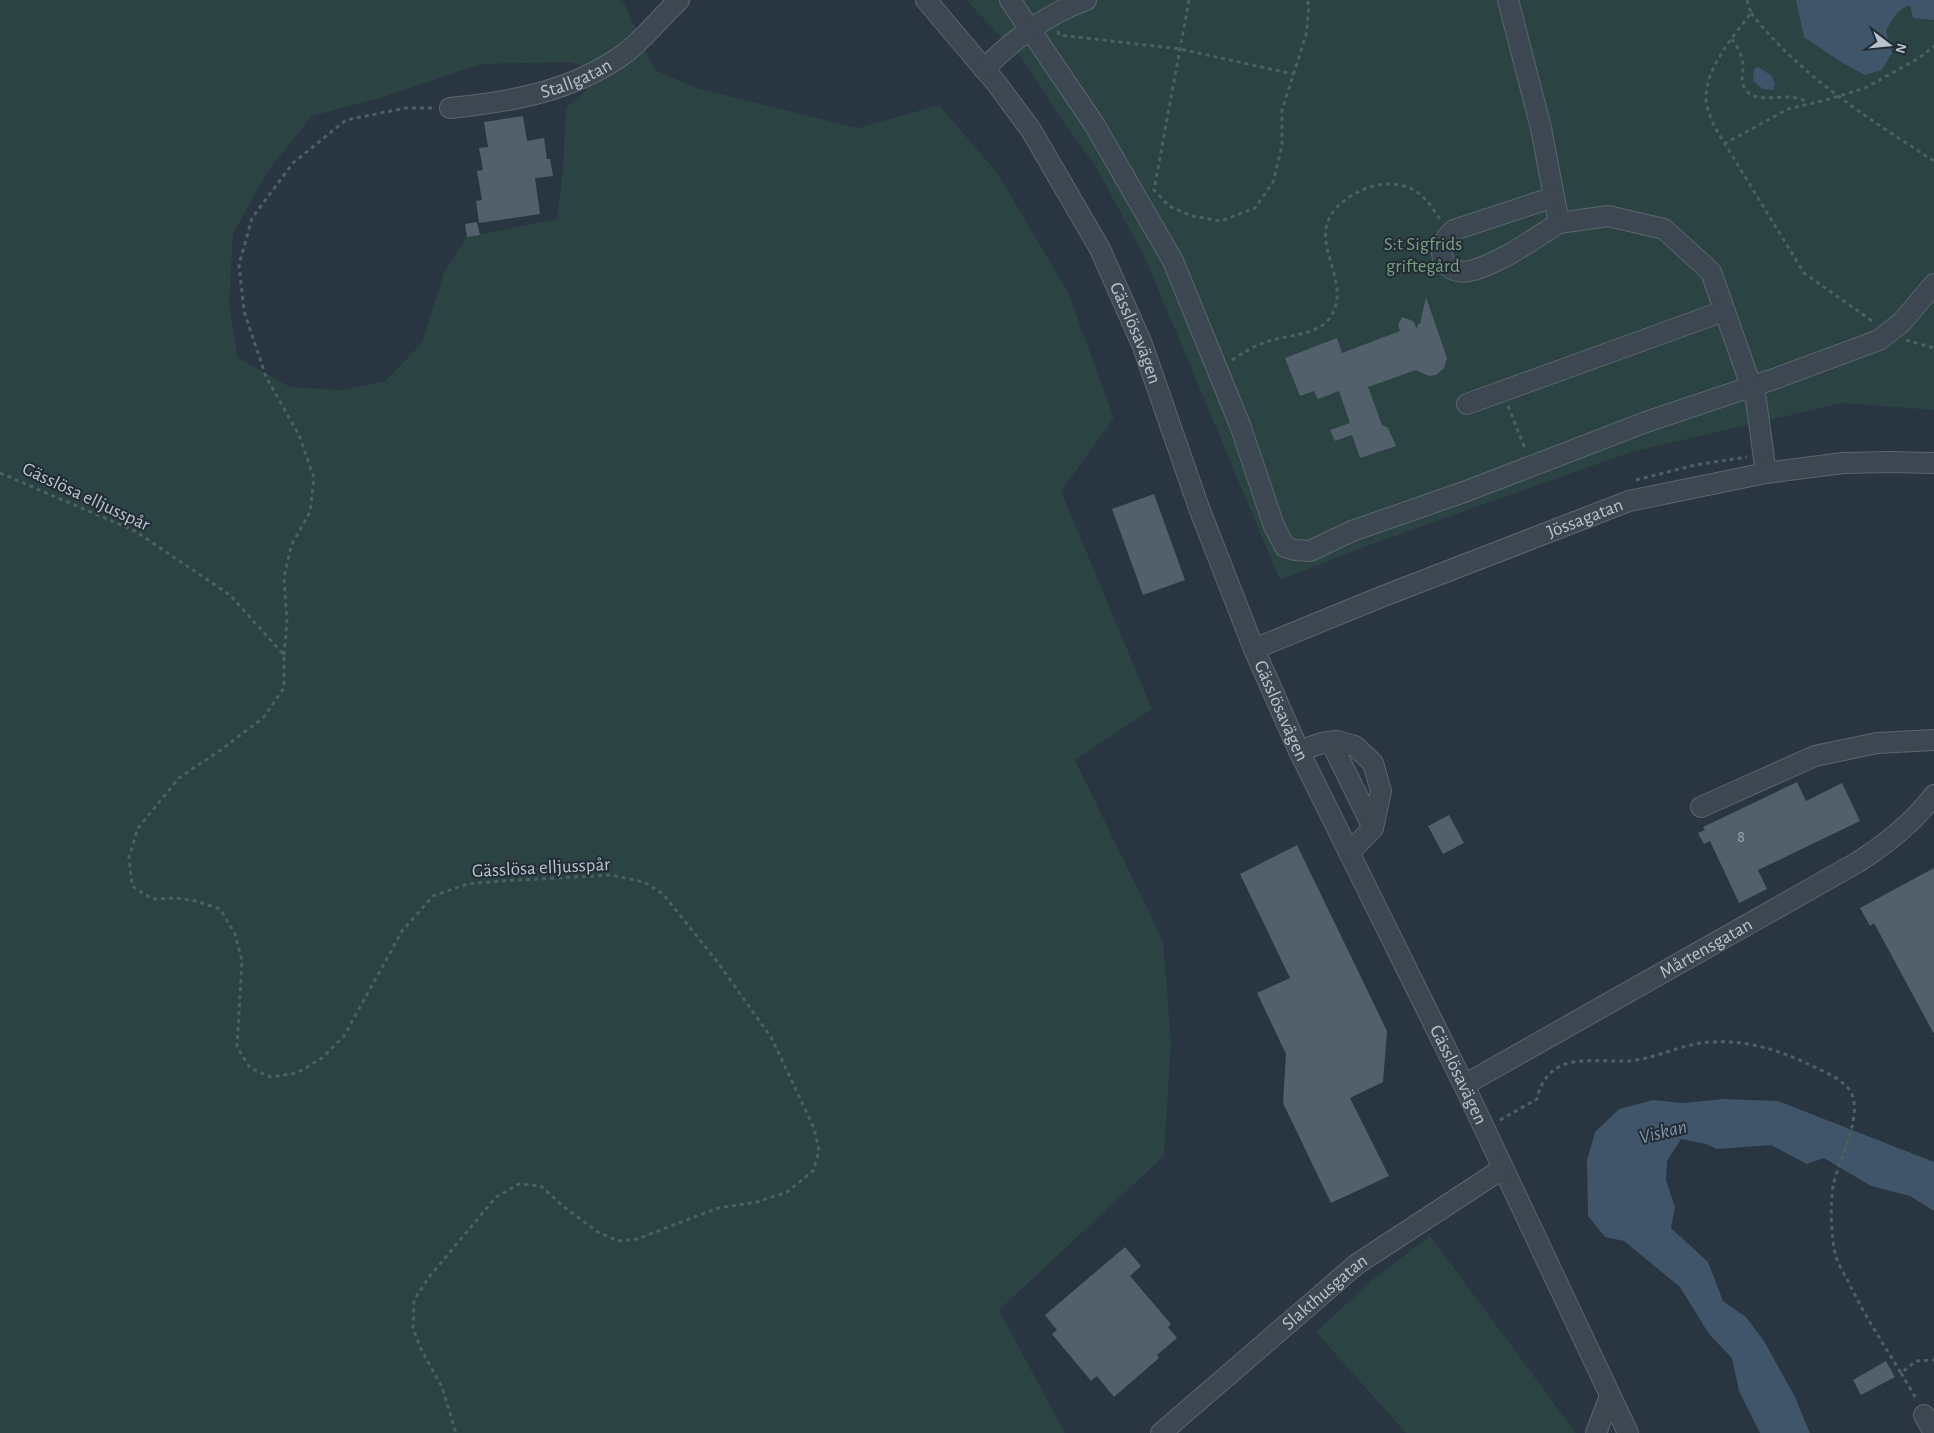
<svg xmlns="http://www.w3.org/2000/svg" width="1934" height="1433" viewBox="0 0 1934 1433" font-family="'Alegreya Sans',sans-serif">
<rect width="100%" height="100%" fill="#293541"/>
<!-- green -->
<path fill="#2c4343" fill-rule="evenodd" d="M0 0H619L625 5 655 70 696 88 858 128 939 105 998 174 1068 292 1114 418 1061 491 1152 709 1075 760 1163 941 1171 1041 1164 1156 999 1310 1065 1433H0ZM571 62 584 67 587 90 566 107 563 168 557 219 467 237 444 272 422 343 385 381 343 390 290 387 238 358 229 303 233 234 268 171 312 116 380 98 481 64Z
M966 0H1934V410L1843 403 1631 452 1372 544 1280 580 1145 258 1096 167 1064 123 1023 60Z
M1430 1236 1576 1433H1406L1316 1332 1372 1280Z"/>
<!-- water -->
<path fill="#405569" d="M1796 0H1934V20L1913 18 1910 5C1897 9 1892 20 1886 31L1892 53 1882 70 1865 75 1841 62 1804 37Z
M1758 67 1772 76 1775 85 1773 90 1763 89 1753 81 1754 69Z
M1723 1099 1778 1101 1934 1162V1211L1910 1196 1871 1186 1824 1158 1807 1164 1771 1145 1717 1149 1706 1144 1681 1139 1667 1161 1666 1180 1675 1207 1671 1228 1708 1262 1723 1301 1746 1317 1764 1341 1794 1395 1810 1433H1760L1739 1391 1732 1358 1709 1334 1680 1287 1624 1241 1605 1237 1588 1216 1587 1160 1595 1132 1619 1109 1653 1100 1683 1103Z"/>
<!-- building -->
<path fill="#52606b" d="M523 116 527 141 544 138 547 159H550L553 176 535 178 540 214 479 223 476 201 482 200 477 171 483 170 479 148 488 147 484 122Z
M477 222 480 235 467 237 465 224Z
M1426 297 1447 358 1444 368 1436 375 1429 376 1416 370 1368 387 1382 425 1388 428 1396 446 1360 458 1352 435 1335 441 1330 430 1350 423 1339 391 1318 399 1314 391 1300 396 1285 358 1337 338 1342 353 1400 331 1398 325 1402 317 1413 321 1417 329 1418 324H1420Z
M1154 494 1185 580 1143 595 1112 509Z
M1797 782 1806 801 1842 783 1860 821 1758 870 1767 889 1739 903 1710 841 1704 844 1698 833 1705 830 1703 827Z
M1449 815 1464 843 1443 854 1428 826Z
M1297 845 1387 1031 1383 1082 1350 1098 1389 1176 1331 1203 1283 1103 1286 1054 1257 993 1290 978 1240 874Z
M1934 868V1034L1874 923 1870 926 1860 908Z
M1125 1247 1141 1266 1130 1276 1171 1324 1168 1327 1177 1338 1157 1355 1159 1358 1114 1397 1097 1376 1091 1381 1052 1334 1057 1330 1045 1315Z
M1886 1361 1895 1377 1861 1395 1853 1380Z"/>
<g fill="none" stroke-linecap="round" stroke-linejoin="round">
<!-- minor casing -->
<g stroke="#5b656e" stroke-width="22">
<g id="minor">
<path id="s1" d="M926 0 997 84 1031 130 1100 249 1142 344 1199 508 1254 649 1299 751 1464 1085 1628 1433"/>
<path d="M1010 0 1094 124 1173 261 1240 425 1274 526 1285 547 1295 550 1310 551 1352 531 1464 492 1646 422 1774 379 1879 340 1902 322 1934 284"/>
<path d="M1508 0 1541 128 1559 223 1608 216 1664 229 1711 272 1756 400 1766 473"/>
<path d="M984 69C1012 40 1049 13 1086 0"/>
<path id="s2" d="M450 108C511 102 573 91 624 54 644 39 661 17 679 0"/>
<path d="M1554 197 1454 230C1431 249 1443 279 1474 270 1505 260 1532 240 1559 223"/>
<path d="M1467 404 1724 311"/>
<path id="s3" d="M1254 649 1381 597 1629 501 1766 473 1843 463 1890 462 1934 463"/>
<path d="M1331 742 1373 828"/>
<path d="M1299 751 1322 743 1337 741 1355 746 1373 763 1381 791 1373 828 1349 853"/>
<path d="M1701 807 1815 756 1877 743 1934 740"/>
<path id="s4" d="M1464 1085 1858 862C1887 843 1913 823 1934 795"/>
<path d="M1924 1415 1934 1433"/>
<path id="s5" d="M1161 1433 1357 1264 1502 1169"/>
<path d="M1596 1433 1610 1396"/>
</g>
</g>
<!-- path -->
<path stroke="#4b6060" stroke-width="3" stroke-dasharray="4 4" stroke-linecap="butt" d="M1189 0 1154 190 1169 206 1192 216 1221 221 1255 208 1273 182 1282 146V110L1306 35 1309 6 1307 0
M1747 0 1751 13C1733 37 1705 68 1706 100 1707 109 1711 118 1714 126L1804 273 1875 323
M1751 13C1799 75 1869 119 1934 161
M1058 31 1059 35 1180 49 1293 74
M1732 39C1737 46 1742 55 1743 64 1744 71 1740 80 1744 87 1754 108 1787 90 1805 101L1806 105
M1724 144 1788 109 1826 100 1865 88 1919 58 1934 46
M1906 340 1934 348
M1232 360C1244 352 1256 345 1269 341 1288 335 1317 335 1329 319 1360 277 1288 231 1356 193 1369 186 1385 182 1400 185 1421 189 1430 204 1441 221
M1508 406 1526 451
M0 473 135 531 230 595 284 655V688L263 718 222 749 179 778 138 828 129 857 132 886 152 899 176 898 196 901 220 909 235 934 242 961 237 1047 250 1068 271 1077 297 1073 322 1058 344 1036 402 931 433 896 467 884 502 881 611 875 644 882 663 894 716 960 771 1037 814 1128 819 1151 813 1171 787 1192 757 1202 718 1208 637 1239 618 1241 598 1232 564 1207 541 1186 519 1184 496 1197 429 1277 414 1300 413 1329 421 1349 442 1387 456 1433
M1636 480 1695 465 1747 457
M284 655 287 622 284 578 291 546 310 512 314 478 299 435 266 377 244 311 239 265 252 218 293 163 346 120 406 108H434
M1500 1120 1537 1099C1548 1051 1589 1062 1626 1061 1655 1060 1682 1043 1711 1042 1745 1040 1776 1049 1806 1063 1820 1070 1837 1076 1848 1088 1867 1110 1838 1161 1833 1186 1830 1204 1831 1239 1836 1257 1839 1265 1844 1274 1848 1281 1863 1313 1882 1342 1901 1373L1916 1361 1934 1360
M1901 1373 1917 1400"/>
<!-- minor -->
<use href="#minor" stroke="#3d4751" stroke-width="20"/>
</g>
<g text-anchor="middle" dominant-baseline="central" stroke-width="4" stroke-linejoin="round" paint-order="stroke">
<!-- number labels -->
<g font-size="16" fill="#a0aab3">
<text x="1741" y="837">8</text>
</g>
<!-- street labels -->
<g font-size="19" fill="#bac2cb" stroke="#222c36">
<text stroke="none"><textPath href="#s2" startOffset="130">Stallgatan</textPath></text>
<text stroke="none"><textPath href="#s1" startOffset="396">Gässlösavägen</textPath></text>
<text transform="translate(86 497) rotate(25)">Gässlösa elljusspår</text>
<text stroke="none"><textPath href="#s3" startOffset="356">Jössagatan</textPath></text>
<text stroke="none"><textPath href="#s1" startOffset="801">Gässlösavägen</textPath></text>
<text transform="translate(541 868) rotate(-3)">Gässlösa elljusspår</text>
<text stroke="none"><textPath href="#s4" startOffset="278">Mårtensgatan</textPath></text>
<text stroke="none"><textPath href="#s1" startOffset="1206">Gässlösavägen</textPath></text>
<text stroke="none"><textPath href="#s5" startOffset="216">Slakthusgatan</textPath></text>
</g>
<!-- park labels -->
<g font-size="19" fill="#7a9f7f" stroke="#222c36">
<text x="1423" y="244">S:t Sigfrids<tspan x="1423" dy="22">griftegård</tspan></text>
</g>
<!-- water labels -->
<g font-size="20" font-style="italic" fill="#7d95ab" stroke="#222c36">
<text transform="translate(1663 1132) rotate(-14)">Viskan</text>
</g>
</g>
<!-- north arrow -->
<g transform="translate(1889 45) rotate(106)" stroke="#222c36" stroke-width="4" paint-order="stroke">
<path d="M0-4L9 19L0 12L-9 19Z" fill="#bac2cb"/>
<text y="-8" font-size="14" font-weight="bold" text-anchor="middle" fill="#bac2cb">N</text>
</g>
</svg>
